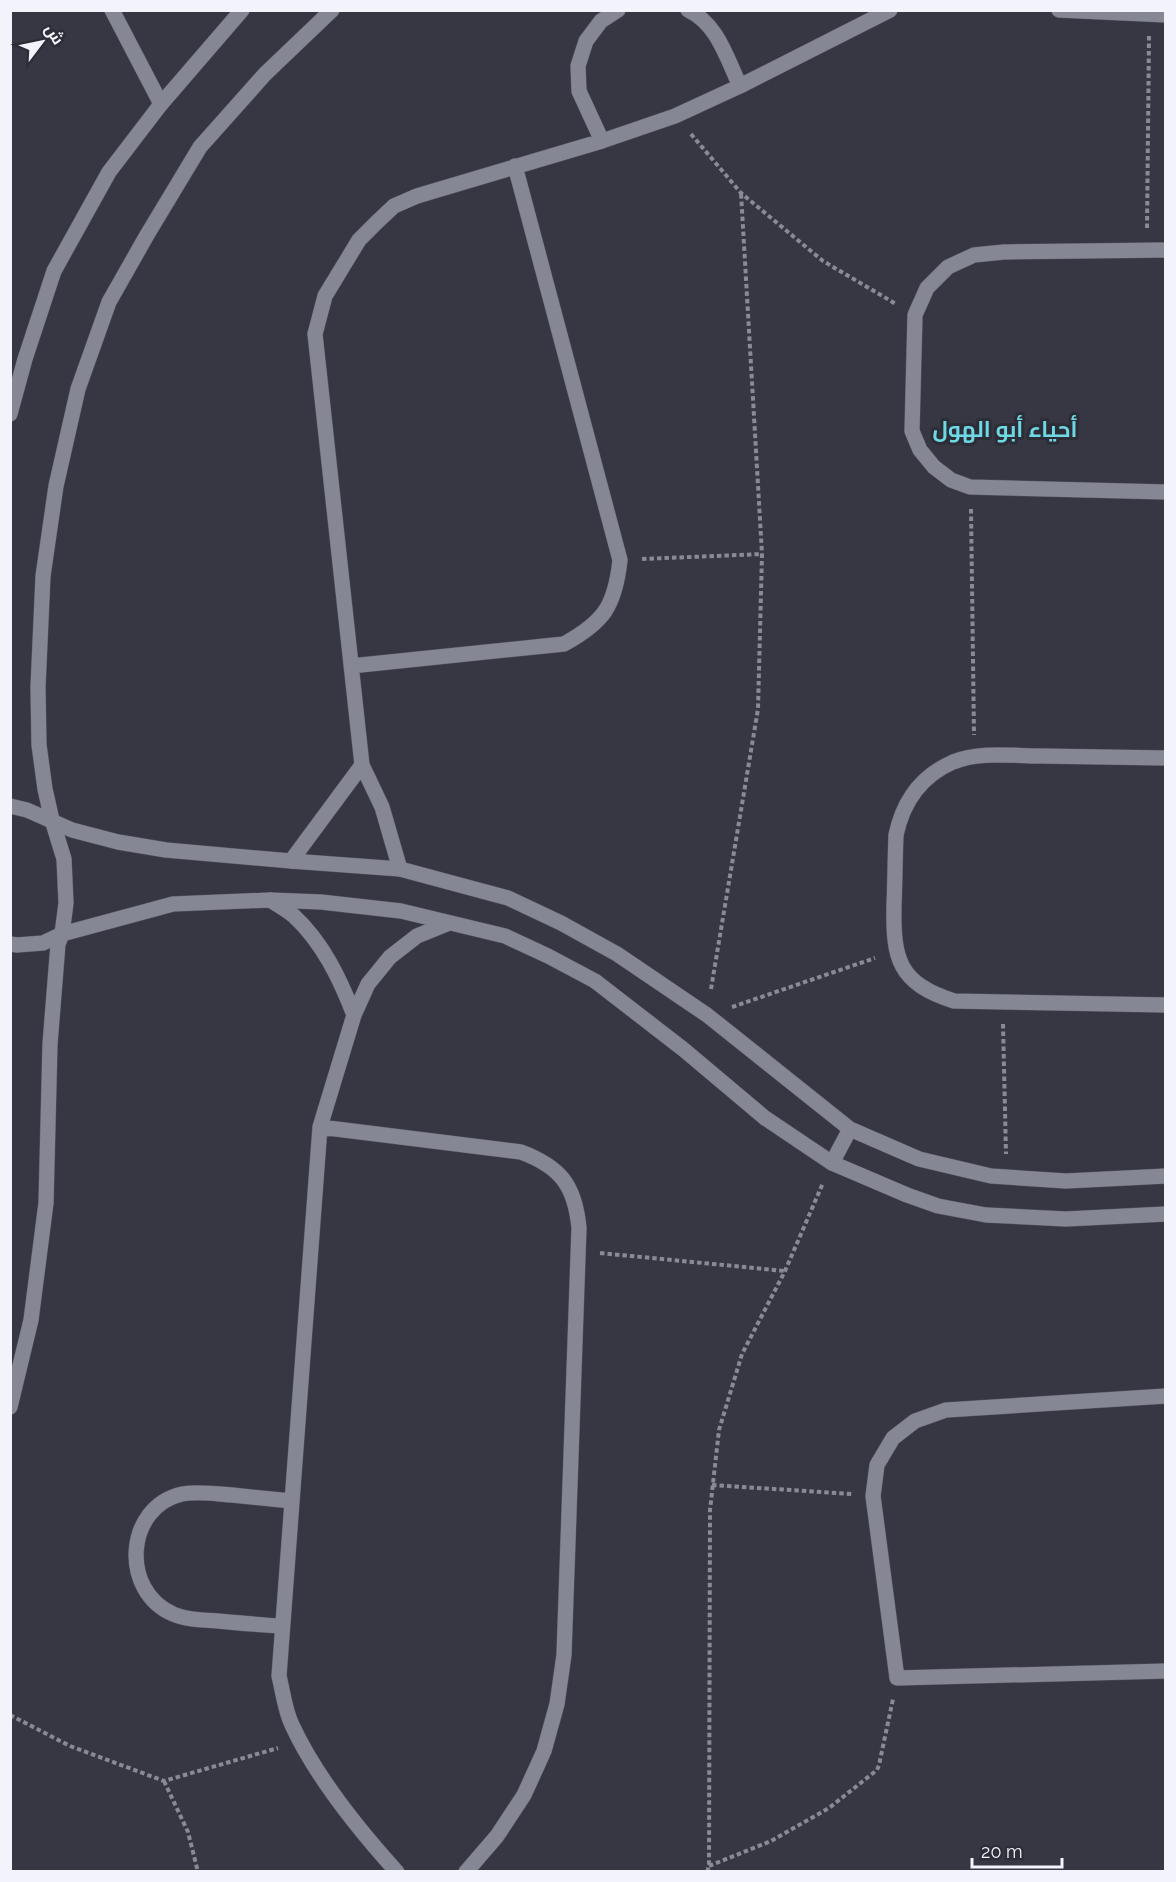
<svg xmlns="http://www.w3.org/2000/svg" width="1176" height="1882" viewBox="0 0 1176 1882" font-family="Raleway,Cairo,sans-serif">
<rect width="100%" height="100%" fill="#363742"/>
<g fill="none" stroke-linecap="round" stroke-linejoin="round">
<!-- lane casing -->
<g stroke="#55565f" stroke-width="16">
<path id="lane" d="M112 10 161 104"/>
</g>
<!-- street casing -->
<g stroke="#55565f" stroke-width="16">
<path id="street" d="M688 10C718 24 727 59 740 86
M1059 10 1166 15
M602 141 579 91 578 66 586 41 601 21 618 10
M1166 250 1004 252 974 255 948 267 927 288 915 315 912 431 920 450 934 467 951 480 970 487 1166 492
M351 666 564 644C604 622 615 606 620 560L515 166
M1166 758C1124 757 1082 757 1040 756 1013 756 980 751 953 762 921 776 903 802 896 835 895 859 895 882 894 905 893 959 898 983 954 1001L1166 1005
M291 861 362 765
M400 869 382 807 362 765 315 334 325 296 359 240 377 222 394 206 417 196 602 141 675 116 740 86 890 10
M270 900C278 905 287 910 294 916 323 943 340 979 354 1015
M320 1127 521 1152C561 1167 575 1186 579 1228L564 1655 557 1704 544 1751 524 1795 497 1836 466 1872
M1166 1396 946 1410 915 1421 893 1438 877 1465 873 1496 897 1678 1166 1671
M282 1626C260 1625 239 1623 218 1621 203 1620 186 1620 173 1614 120 1591 125 1507 182 1494 198 1491 215 1494 232 1495 252 1497 272 1499 291 1501
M397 1872C359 1830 316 1777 292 1725 285 1711 283 1692 279 1676L320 1127 354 1015 368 984 390 957 417 936 449 923"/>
</g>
<!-- secondary casing -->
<g stroke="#55565f" stroke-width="16">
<path id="secondary" d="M10 414 25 359 54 271 109 172 161 104 242 10
M10 806 27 810 72 830 118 842 166 850 291 861 400 869 508 898 561 923 617 954 707 1015 850 1129 919 1159 991 1176 1066 1181 1166 1176
M10 944 17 945 43 943 62 934 173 904 270 900 321 902 401 911 505 936 548 956 595 981 683 1049 765 1118 832 1163 907 1195 938 1206 986 1215 1066 1219 1166 1214
M832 1163 850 1129
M10 1407 31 1320 46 1203 50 1044 58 944 62 934 66 903 64 859 52 820 45 789 39 745 38 687 43 576 56 486 78 389 109 302 147 235 200 147 265 74 332 10"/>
</g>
<!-- path -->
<path stroke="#898a94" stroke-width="4" stroke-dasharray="4.5 3" stroke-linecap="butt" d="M691 134 741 193 823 261 896 304
M1147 228 1149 35
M971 509 974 735
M642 559 762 554
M711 989 758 709 762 554 741 193
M732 1007 875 958
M1003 1024 1006 1154
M600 1253 785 1271
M712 1485 852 1494
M10 1715 70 1746 164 1781 278 1748
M164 1781 188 1832 198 1872
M709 1866 771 1841 829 1808 877 1770 879 1765 893 1699
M707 1872 709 1866 710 1510 719 1430 742 1354 785 1271 823 1183"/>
<!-- lane -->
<use href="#lane" stroke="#868794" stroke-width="15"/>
<!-- street -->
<use href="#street" stroke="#868794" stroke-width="15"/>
<!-- secondary -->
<use href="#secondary" stroke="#868794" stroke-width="15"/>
</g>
<g text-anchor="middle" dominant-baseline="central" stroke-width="6" stroke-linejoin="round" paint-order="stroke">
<!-- quarter labels -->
<g font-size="22" font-weight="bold" fill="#6ed9e5" stroke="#2c2d37">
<text x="1005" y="429">أحياء أبو الهول</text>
</g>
</g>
<!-- border -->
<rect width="1176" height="1882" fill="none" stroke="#f3f4fb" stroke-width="24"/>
<!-- north arrow -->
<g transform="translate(42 42) rotate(58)" stroke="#2c2d37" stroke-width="4.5" paint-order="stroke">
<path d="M0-4.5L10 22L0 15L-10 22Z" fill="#f3f4fb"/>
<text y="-9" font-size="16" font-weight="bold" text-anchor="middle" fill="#f3f4fb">ش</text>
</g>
<!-- scale -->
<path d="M972 1858v9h90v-9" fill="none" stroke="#f3f4fb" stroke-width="3"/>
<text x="981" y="1858" font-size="18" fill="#f3f4fb" stroke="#2c2d37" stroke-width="4.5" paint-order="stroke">20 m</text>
</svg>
